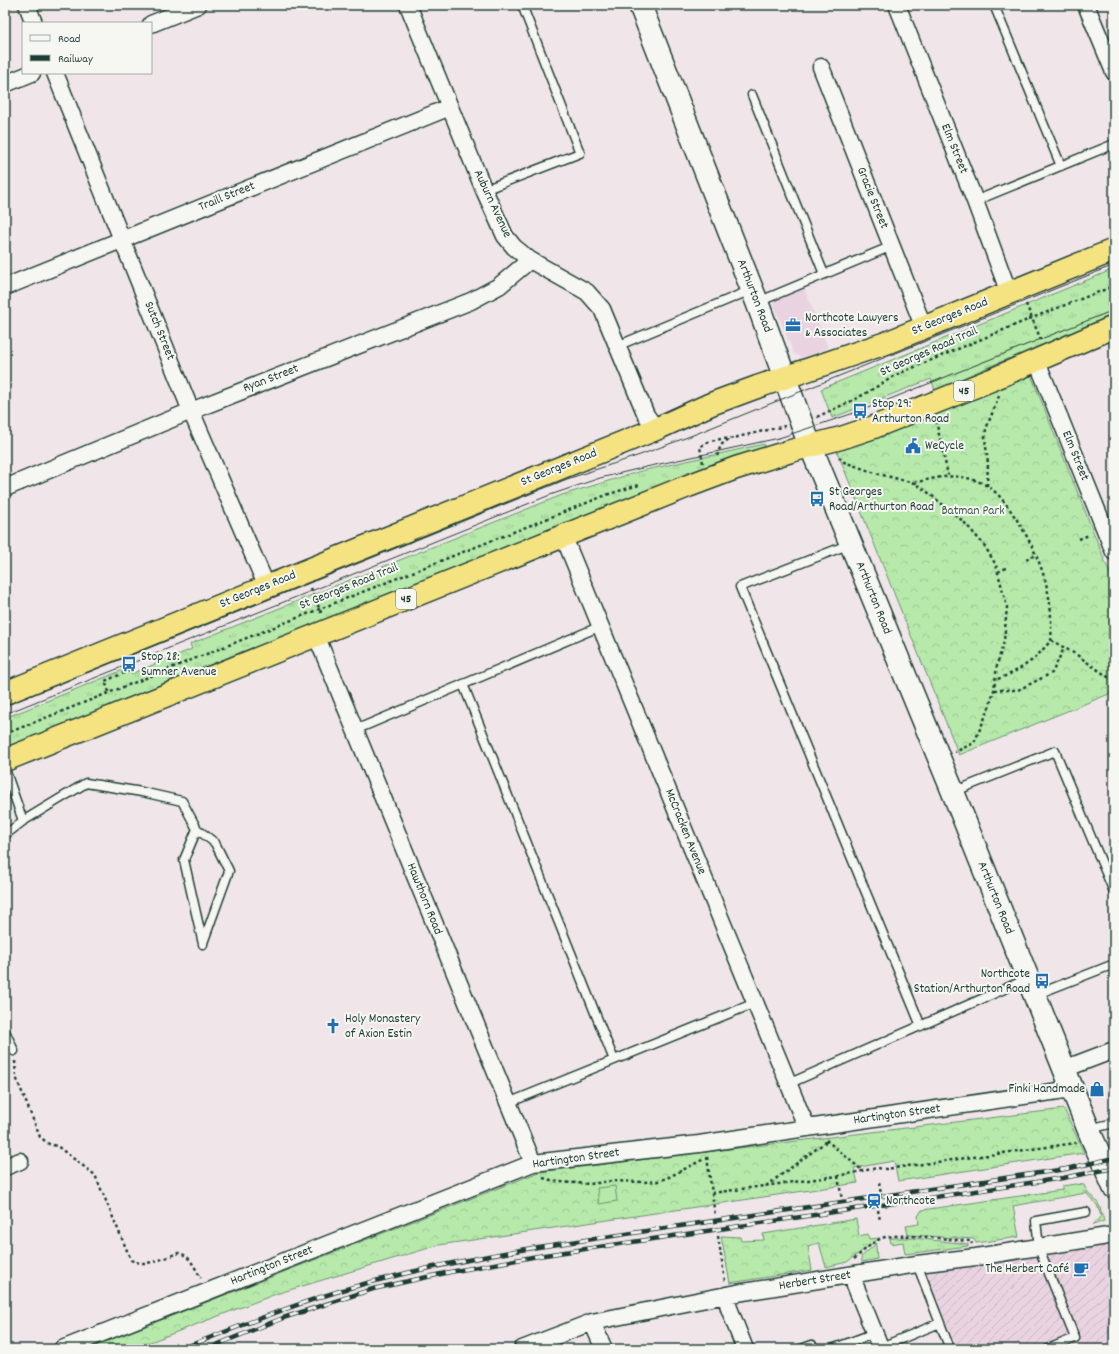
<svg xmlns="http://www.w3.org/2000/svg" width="1119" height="1354" viewBox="0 0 1119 1354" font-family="Dekko,sans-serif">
<defs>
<pattern id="industrial-furrows" width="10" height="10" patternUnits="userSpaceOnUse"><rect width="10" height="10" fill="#e9d3e0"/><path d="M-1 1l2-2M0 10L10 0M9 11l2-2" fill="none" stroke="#c7b6c1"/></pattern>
<pattern id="grass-tufts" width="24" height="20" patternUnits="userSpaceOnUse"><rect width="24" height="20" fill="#b6e9aa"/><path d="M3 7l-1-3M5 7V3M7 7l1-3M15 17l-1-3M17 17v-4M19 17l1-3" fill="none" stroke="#9cc993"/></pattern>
<pattern id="forest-crowns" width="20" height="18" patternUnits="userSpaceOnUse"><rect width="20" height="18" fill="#b6e9aa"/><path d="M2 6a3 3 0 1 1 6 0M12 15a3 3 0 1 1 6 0" fill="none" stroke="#9cc993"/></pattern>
</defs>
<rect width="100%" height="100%" fill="#f0e6ea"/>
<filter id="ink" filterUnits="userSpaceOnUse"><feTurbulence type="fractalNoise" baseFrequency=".025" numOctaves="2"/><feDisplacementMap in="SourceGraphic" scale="8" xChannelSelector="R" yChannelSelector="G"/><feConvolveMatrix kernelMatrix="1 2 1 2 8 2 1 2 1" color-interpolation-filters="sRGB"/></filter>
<g filter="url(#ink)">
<!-- built -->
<path fill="#e9d3e0" d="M803 285 828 348 803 358 794 354 771 298Z"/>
<!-- industrial -->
<path fill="url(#industrial-furrows)" d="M1114 1243V1349H956L925 1270Z"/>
<!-- grass -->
<path fill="url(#grass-tufts)" stroke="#6a936f" d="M1114 269V317L1034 353 1007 359 935 390 931 379 832 418 821 389Z
M764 444 765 448 12 751 5 734V718L128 668 131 674 192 649 190 644 562 495 641 471Z
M890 1238H913L968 1244V1246L905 1254 903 1242 891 1244Z
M877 1243 876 1246 877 1259 862 1262 861 1257Z"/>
<!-- forest -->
<path fill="url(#forest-crowns)" stroke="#6a936f" d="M1031 375 1114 584V692L959 755 836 449Z
M1064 1109 1084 1153 898 1181 894 1161 854 1168 858 1183 439 1245 276 1294 132 1349H87L539 1172Z
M1075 1184 1084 1185C1087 1193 1093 1197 1098 1203 1101 1209 1102 1215 1104 1221L1093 1225 1101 1216 1097 1205 1086 1193 1013 1206 1019 1237 976 1243 974 1239 908 1235 906 1226 919 1224 918 1216 922 1210 1062 1190V1186Z
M856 1219 859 1236 868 1234 869 1239 880 1238 847 1262 826 1267 819 1243 808 1246 812 1270 730 1283 721 1236 740 1237 741 1241 764 1240 763 1234Z"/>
<!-- pitch -->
<path fill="#b6e9aa" stroke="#6a936f" d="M615 1186 617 1201 599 1204 597 1188Z"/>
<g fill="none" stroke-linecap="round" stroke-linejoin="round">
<!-- lane casing -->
<g stroke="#1f3d34" stroke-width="11">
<path id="lane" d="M994 5 1061 166
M752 95 824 274
M484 190 580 153 522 5
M975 201 1114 144
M758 302 892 246
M617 346 751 290
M850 544 740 587 921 1026
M463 684 614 1060
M355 730 601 626
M5 769 23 821
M953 792 1055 751 1114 892
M197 829 215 843 229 871 203 943
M5 835 23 821 86 783 142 792 182 801 197 829 184 860 203 944
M1035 995 1114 964
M5 1031 14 1051
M788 1084 1027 979
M508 1103 755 1003
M1089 1129 1114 1123
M917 1264 950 1349
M881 1347 940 1323
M801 1349 812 1345 814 1349
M832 1349 875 1333
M1048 1349 1075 1338 1042 1256 1039 1247 1036 1221 1086 1212"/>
</g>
<!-- street casing -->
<g stroke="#1f3d34" stroke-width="19">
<path id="street" d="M27 5 34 23
M408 5 484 190 505 236 514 247 530 260 587 292 602 309 646 415 656 429
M897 5 975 201 1009 293
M1086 5 1114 72
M151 24 198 5
M821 67 924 328
M55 73 191 411 267 587
M5 84 32 73
M5 287 450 107
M1036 359 1114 552
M5 488 191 411 471 301 499 286 530 260
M563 535 801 1114 808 1128
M316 635 533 1163
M1064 1069 1114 1050
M5 1167 20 1161
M854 1275 855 1285 881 1349
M726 1295 729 1308 745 1349
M592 1322 604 1349
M62 1349 533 1163 699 1144 1072 1089
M522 1349 592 1322 681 1304 737 1293 917 1264 976 1257 1114 1235"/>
</g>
<!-- secondary casing -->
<g stroke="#1f3d34" stroke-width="25">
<path id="secondary" d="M640 5 757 302 804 430 953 792 1092 1138 1114 1187"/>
</g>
<!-- highway casing -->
<g stroke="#1f3d34" stroke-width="25">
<path id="highway" d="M5 693 656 429 711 404 757 387 886 343 1114 250
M5 760 688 486 736 468 791 451 841 438 874 427 991 380 1114 327"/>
</g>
<!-- path -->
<path stroke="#1f3d34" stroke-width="2.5" stroke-dasharray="3 3" stroke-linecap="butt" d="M1026 304 1041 340
M817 417 856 399 898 374 1032 318 1114 286
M936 421 948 475
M717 456 721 445 729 439
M839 457 844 462 875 473 914 483 925 490 964 522 984 545 996 565 1007 607 1004 641 997 665 994 690 989 708 974 743 955 752
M703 463 700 447C707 441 720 438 729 439L785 426
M914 483C938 477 957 472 982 483 995 489 1005 502 1013 514 1035 546 1052 585 1051 625 1051 629 1052 636 1051 640 1050 642 1047 645 1045 647 1032 663 1015 673 995 680
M987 486 988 464 985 438 986 429 999 396
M1079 539 1089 535
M1026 559 1036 555
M998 572 1008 567
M311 588 322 615
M1051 640 1077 655 1108 677 1114 676
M994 690H1018L1052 673 1064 648
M109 692 105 681 129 671
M5 734 609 494 639 485
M15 1061 16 1077 40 1137 49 1144 57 1146 95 1175 131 1260C145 1268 164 1258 178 1253 190 1254 195 1269 201 1278
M826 1140 863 1171
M707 1157 715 1215
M838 1176 842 1200
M543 1178 559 1182 590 1184 611 1181 643 1182 658 1181 667 1178 704 1159
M879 1183 881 1194
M766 1186 827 1141
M712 1193 838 1176 877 1168 886 1169 1076 1143
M878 1210 880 1220
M718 1236 725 1281
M854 1259C863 1252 872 1242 882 1238 898 1232 951 1240 971 1241L972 1244"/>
<!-- lane -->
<use href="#lane" stroke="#f6f6f2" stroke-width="8"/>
<!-- street -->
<use href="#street" stroke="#f6f6f2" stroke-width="16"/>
<!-- secondary -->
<use href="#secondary" stroke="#f6f6f2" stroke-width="22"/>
<!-- highway -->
<use href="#highway" stroke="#f5e382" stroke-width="22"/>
<!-- tram -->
<path stroke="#1f3d34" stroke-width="1" d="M5 706 567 479 640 455 693 435 1114 265
M5 714 550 495 600 478 646 467 779 438 860 411 1114 310"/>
<!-- rail casing -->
<g stroke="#1f3d34" stroke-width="4.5">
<path id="rail" d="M181 1349C248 1323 316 1295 387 1278 437 1265 487 1256 538 1247L1066 1169 1114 1158
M206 1349 283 1318 373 1289 450 1272 538 1256 1063 1178 1114 1168"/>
</g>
<!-- rail -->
<use href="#rail" stroke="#f6f6f2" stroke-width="3" stroke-dasharray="9" stroke-linecap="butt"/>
</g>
</g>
<!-- icons -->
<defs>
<g id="office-bare" transform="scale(1.2)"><path d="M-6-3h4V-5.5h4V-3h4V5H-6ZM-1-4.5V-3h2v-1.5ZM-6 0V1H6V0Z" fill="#1f6fb2" stroke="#f6f6f2" stroke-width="2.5" paint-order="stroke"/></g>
<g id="bus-bare" transform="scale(1.2)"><path d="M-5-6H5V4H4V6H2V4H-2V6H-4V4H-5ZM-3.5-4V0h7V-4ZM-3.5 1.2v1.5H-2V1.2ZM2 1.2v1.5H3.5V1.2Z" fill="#1f6fb2" stroke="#f6f6f2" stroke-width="2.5" paint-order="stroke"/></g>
<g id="civic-bare" transform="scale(1.2)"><path d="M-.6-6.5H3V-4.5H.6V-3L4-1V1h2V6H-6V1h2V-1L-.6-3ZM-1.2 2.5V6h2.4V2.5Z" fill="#1f6fb2" stroke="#f6f6f2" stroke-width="2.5" paint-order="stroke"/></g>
<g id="church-bare" transform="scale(1.2)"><path d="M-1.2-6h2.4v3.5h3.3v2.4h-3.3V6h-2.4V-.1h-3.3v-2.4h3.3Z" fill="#1f6fb2" stroke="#f6f6f2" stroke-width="2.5" paint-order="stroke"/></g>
<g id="shop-bare" transform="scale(1.2)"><path d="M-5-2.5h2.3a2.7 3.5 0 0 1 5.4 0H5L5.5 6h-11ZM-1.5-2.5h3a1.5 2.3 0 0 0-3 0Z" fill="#1f6fb2" stroke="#f6f6f2" stroke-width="2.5" paint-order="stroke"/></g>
<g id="station-bare" transform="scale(1.2)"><path d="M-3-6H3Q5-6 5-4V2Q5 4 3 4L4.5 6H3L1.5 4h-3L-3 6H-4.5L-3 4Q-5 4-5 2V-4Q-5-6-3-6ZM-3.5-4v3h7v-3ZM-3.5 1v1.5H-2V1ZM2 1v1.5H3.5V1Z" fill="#1f6fb2" stroke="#f6f6f2" stroke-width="2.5" paint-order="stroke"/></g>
<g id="cafe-bare" transform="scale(1.2)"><path d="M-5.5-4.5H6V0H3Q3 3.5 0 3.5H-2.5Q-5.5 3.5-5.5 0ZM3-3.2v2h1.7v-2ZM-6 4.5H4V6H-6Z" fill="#1f6fb2" stroke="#f6f6f2" stroke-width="2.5" paint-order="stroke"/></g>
</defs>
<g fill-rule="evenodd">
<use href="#office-bare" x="793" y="325"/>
<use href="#bus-bare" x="860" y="411"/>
<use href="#civic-bare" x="913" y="446"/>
<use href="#bus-bare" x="817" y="499"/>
<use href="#bus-bare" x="129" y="664"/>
<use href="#bus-bare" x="1042" y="981"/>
<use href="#church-bare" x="333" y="1026"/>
<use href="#shop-bare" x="1097" y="1089"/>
<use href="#station-bare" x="874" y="1201"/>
<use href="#cafe-bare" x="1081" y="1269"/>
</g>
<g text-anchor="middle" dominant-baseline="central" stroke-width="4" stroke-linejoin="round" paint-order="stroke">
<!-- shield labels -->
<g fill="#f6f6f2" stroke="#60746d" stroke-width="1">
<rect x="954" y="381" width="20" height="20" rx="3"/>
<rect x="396" y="589" width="20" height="20" rx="3"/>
</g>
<g font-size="12" font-weight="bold" fill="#1f3d34">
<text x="964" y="391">45</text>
<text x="406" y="599">45</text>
</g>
<!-- street labels -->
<g font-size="13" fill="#1f3d34" stroke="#f6f6f2">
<text transform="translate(954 149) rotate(68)">Elm Street</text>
<text transform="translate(227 197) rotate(-22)">Traill Street</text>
<text transform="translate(872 198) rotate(68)">Gracie Street</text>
<text transform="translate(492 204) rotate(65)">Auburn Avenue</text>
<text transform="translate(754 296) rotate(69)">Arthurton Road</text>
<text transform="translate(950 317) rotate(-22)">St Georges Road</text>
<text transform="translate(159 331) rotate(68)">Sutch Street</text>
<text transform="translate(929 352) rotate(-24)">St Georges Road Trail</text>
<text transform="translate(271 379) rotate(-21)">Ryan Street</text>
<text transform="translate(1075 456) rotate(68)">Elm Street</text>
<text transform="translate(559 468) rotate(-22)">St Georges Road</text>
<text transform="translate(349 587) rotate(-22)">St Georges Road Trail</text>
<text transform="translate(258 590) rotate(-22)">St Georges Road</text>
<text transform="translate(873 598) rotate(68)">Arthurton Road</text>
<text transform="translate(685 832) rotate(68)">McCracken Avenue</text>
<text transform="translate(995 898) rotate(68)">Arthurton Road</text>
<text transform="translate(424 899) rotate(68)">Hawthorn Road</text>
<text transform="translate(897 1115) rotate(-8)">Hartington Street</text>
<text transform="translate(576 1159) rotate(-8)">Hartington Street</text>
<text transform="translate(272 1266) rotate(-22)">Hartington Street</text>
<text transform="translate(815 1281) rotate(-9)">Herbert Street</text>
</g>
<!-- poi labels -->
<g font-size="13" fill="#1f3d34" stroke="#f6f6f2" text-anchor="start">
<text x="805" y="318">Northcote Lawyers<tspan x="805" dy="15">&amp; Associates</tspan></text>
<text x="872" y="404">Stop 29:<tspan x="872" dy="15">Arthurton Road</tspan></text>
<text x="925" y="446">WeCycle</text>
<text x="829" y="492">St Georges<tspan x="829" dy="15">Road/Arthurton Road</tspan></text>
<text x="141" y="657">Stop 28:<tspan x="141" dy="15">Sumner Avenue</tspan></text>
<text x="1030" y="974" text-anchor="end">Northcote<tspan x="1030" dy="15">Station/Arthurton Road</tspan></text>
<text x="345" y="1019">Holy Monastery<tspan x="345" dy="15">of Axion Estin</tspan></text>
<text x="1085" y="1089" text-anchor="end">Finki Handmade</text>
<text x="886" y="1201">Northcote</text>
<text x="1069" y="1269" text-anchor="end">The Herbert Café</text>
</g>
<!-- park labels -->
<g font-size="13" fill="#3d5f4c" stroke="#f6f6f2">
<text x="973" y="511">Batman Park</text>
</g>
</g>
<!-- margin -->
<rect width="1119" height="1354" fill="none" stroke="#f6f6f2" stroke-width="20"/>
<rect x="10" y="10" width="1099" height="1334" fill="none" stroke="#1f3d34" stroke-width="1.5" filter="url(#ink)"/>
<!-- legend -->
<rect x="22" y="22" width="130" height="52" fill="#f6f6f2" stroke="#a0aca6"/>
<rect x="30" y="35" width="20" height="6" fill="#f6f6f2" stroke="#a0aca6"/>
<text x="58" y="42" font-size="12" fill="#1f3d34">Road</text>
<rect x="30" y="55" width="20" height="6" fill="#1f3d34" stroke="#a0aca6"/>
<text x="58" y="62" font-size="12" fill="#1f3d34">Railway</text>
</svg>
